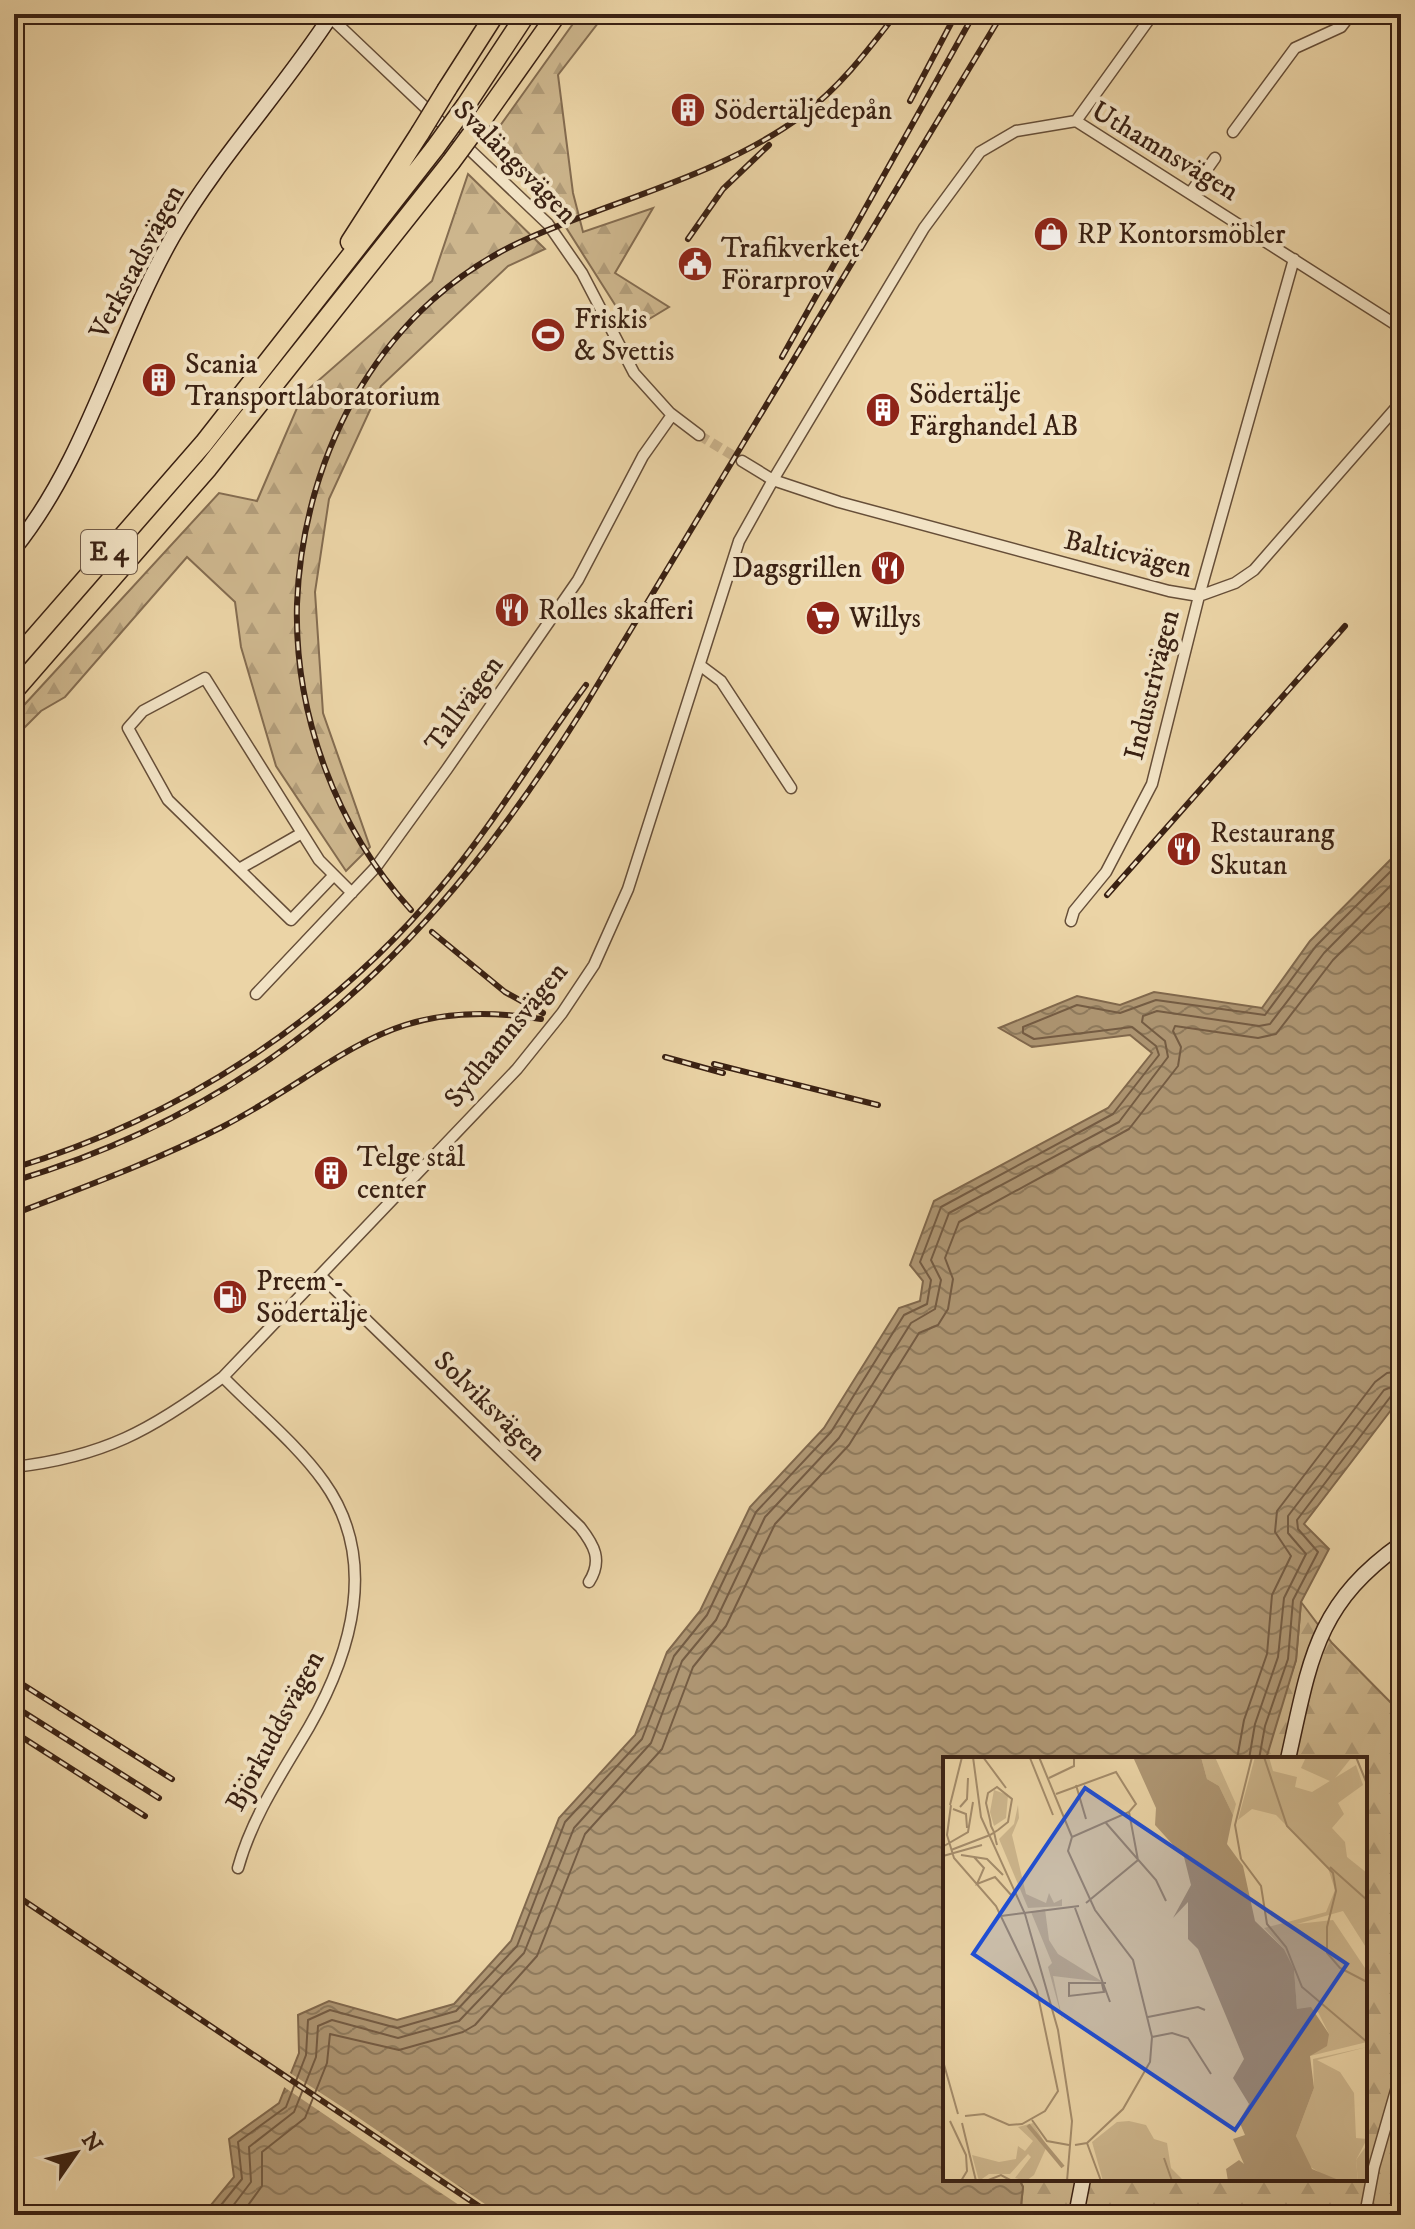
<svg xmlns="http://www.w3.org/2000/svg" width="1415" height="2229" viewBox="0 0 1415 2229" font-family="'IM FELL DW Pica',serif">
<defs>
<pattern id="forest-firs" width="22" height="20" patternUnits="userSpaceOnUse" patternTransform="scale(2)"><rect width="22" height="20" fill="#cdb68d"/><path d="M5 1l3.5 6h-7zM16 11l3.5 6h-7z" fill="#b19c79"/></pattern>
<pattern id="water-waves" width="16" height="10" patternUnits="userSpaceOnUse" patternTransform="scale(2)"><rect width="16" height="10" fill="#af9774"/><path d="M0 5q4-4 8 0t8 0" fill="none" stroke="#8f7b5e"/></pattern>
</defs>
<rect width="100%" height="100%" fill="#ebd4a6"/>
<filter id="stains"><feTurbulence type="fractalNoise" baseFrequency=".0025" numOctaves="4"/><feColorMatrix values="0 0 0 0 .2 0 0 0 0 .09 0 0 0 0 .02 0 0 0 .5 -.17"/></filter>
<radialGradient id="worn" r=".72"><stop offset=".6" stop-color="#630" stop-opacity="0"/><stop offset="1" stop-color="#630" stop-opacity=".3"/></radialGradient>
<!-- forest -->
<path fill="url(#forest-firs)" stroke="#846c50" stroke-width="2" d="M580 14H605L558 75 573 193 583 232 653 208 615 273 669 307 631 330 553 207 487 144Z
M468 174 545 249 508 266 381 386 329 499 315 592 323 713 370 847 346 871 276 766 241 647 235 602 187 557 65 697 41 711 14 738V716L219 493 257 501 303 394 432 281Z
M1301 1602 1332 1643 1401 1713V2215H1020L1023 2187 1019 2179H1365V1759H1266L1273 1728 1296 1660Z"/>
<!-- water -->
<path fill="url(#water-waves)" stroke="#80684d" stroke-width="2" d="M1401 776V1397L1304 1524 1329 1549 1301 1602 1296 1660 1266 1759H945V2179H1019L1023 2187 1020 2215H198L207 2210 234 2177 229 2139 279 2103 299 2053 298 2015 329 2001 397 2020 454 2004 511 1941 559 1818 635 1735 667 1652 700 1611 750 1507 824 1428 899 1308 920 1301 923 1281 910 1265 934 1201 1108 1108 1152 1053 1130 1035 1032 1047 999 1028 1077 996 1120 1005 1154 992 1262 1008 1310 941 1397 853 1393 795Z"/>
<!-- pier -->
<path fill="#ebd4a6" d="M287 2071 353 2114 501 2215H474L396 2163 281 2085Z"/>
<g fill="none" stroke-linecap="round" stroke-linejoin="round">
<!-- shore -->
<path stroke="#745c44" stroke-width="2" d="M1237 1759 1244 1720 1267 1654 1272 1595 1291 1556 1275 1532 1277 1511 1375 1382 1387 1373 1401 1371
M1249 1759 1255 1724 1278 1657 1284 1598 1306 1554 1288 1533V1516L1384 1390 1401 1383
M1259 1759 1265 1726 1288 1659 1293 1600 1318 1552 1298 1529 1297 1520 1391 1396 1401 1393
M213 2215 242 2179 238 2142 286 2107 306 2055 308 2020 330 2010 397 2028 456 2011 517 1946 565 1822 642 1739 674 1656 707 1615 756 1512 831 1432 904 1315 927 1304 931 1280 920 1262 941 1207 1113 1114 1159 1055 1156 1046 1132 1027 1034 1039 1023 1033V1027L1077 1005 1120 1013 1156 1000 1265 1015 1316 946 1401 861
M226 2215 251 2182 249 2147 294 2112 316 2057 318 2026 332 2020 398 2038 459 2021 524 1953 574 1828 651 1743 682 1661 716 1620 765 1517 839 1438 911 1323 935 1309 941 1280 931 1260 949 1213 1119 1122 1168 1057 1165 1041 1142 1022 1143 1016 1157 1011 1259 1026 1270 1024 1324 953 1401 875
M241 2215 262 2186V2152L305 2118 327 2063 330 2034 399 2050 463 2032 475 2025 537 1956 585 1834 662 1749 693 1667 726 1626 775 1524 849 1445 919 1333 938 1325 948 1309 953 1279 945 1258 959 1222 1129 1129 1178 1066 1181 1047 1173 1031 1175 1026 1258 1038 1276 1034 1333 960 1401 892"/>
<!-- street-tunnel -->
<path stroke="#c8b089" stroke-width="10" stroke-dasharray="10 5" stroke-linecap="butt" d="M699 435 742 461"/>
<!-- street casing -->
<g stroke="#664e38" stroke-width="13">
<path id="street" d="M330 17 548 224 582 273 634 373 670 413 699 435
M1076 121 1153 14
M1233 132 1295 48 1341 27 1351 14
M1191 192 1215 158
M742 461 773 480 839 502 1169 591 1199 596 1235 583 1254 570 1401 402
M701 666 721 681 791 788
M239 869 302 833
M334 875 291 920 168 800 128 728 143 711 205 678 319 860 352 893
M1071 921 1074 911 1106 872 1152 784 1199 596 1294 259
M256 994 376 867 447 769 578 580 643 456 672 415
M321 1276 580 1527C594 1545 603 1560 589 1582
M223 1377C254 1409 298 1445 324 1482 379 1559 352 1652 309 1727 282 1773 252 1817 238 1868
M14 1467C103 1457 152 1430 223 1377L517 1069 562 1013 594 965 628 889 739 541 773 480 924 228 980 152 1016 131 1076 121 1401 328
M1365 2215 1374 2167 1401 2073"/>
</g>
<!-- secondary casing -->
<g stroke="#3a2113" stroke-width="17">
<path id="secondary" d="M14 549C88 457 115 338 173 236 219 157 283 90 332 14
M1288 1759C1310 1661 1315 1605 1401 1544
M1076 2215 1083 2179"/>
</g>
<!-- highway casing -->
<g stroke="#3a2113" stroke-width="21">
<path id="highway" d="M447 89 495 14
M466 105 526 14
M482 120 557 14
M350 242 420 133
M14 661 204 443 435 148
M14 691 208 468 451 162"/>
</g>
<!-- street -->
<use href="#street" stroke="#f2e3c5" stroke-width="10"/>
<!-- secondary -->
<use href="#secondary" stroke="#f2e3c5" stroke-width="14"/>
<!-- highway -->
<use href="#highway" stroke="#ebd4a6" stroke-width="18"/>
<!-- rail casing -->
<g stroke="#3a2113" stroke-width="6">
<path id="rail" d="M910 101 956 14
M688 239 723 189 769 145
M782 357 974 14
M1107 895 1345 626
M411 910C336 828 294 714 297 604 303 450 384 301 529 238 620 198 724 174 804 114 841 86 868 50 896 14
M432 932 505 992 543 1013
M665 1057 723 1073
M714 1064 878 1105
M14 1168C179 1118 330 1020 440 888 494 824 536 752 586 685
M14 1181C279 1102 439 938 583 709L1002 14
M14 1214C84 1187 155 1161 222 1127 346 1062 387 994 541 1019
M14 1679 172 1779
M14 1706 159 1798
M14 1732 145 1816
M14 1894 492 2215"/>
</g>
<!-- rail -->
<use href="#rail" stroke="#f2e3c5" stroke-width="3" stroke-dasharray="9" stroke-linecap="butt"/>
<!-- highway-bridge casing -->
<g stroke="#3a2113" stroke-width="21" stroke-linecap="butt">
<path id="highway-bridge" d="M420 133 447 89
M435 148 466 105
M451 162 482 120"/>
</g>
<!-- highway-bridge -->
<use href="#highway-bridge" stroke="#ebd4a6" stroke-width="18"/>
</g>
<!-- icons -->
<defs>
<g id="building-disc" transform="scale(1.8)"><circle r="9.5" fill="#8f2418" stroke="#f2e3c5"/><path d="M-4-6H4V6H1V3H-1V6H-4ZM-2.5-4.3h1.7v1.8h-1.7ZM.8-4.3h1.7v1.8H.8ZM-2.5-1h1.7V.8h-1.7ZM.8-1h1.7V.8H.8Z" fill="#fff"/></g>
<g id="shop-disc" transform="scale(1.8)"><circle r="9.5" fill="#8f2418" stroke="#f2e3c5"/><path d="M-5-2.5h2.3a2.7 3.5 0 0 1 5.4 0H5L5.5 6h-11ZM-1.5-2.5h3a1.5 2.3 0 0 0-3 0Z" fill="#fff"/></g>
<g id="civic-disc" transform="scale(1.8)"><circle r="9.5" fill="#8f2418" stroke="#f2e3c5"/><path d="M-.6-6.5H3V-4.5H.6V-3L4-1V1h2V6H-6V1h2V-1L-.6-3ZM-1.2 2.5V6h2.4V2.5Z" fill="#fff"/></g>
<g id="stadium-disc" transform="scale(1.8)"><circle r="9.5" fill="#8f2418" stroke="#f2e3c5"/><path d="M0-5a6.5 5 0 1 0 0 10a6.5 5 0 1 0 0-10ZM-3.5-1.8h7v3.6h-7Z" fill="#fff"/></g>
<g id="restaurant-disc" transform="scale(1.8)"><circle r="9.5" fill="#8f2418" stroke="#f2e3c5"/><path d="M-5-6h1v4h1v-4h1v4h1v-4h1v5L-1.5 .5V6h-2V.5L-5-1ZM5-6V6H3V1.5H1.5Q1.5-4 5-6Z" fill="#fff"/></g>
<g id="supermarket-disc" transform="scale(1.8)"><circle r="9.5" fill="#8f2418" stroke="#f2e3c5"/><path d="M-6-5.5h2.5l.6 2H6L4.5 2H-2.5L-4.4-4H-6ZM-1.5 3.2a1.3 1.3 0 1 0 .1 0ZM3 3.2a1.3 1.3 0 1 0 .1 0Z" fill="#fff"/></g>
<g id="fuel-disc" transform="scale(1.8)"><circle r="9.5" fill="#8f2418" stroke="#f2e3c5"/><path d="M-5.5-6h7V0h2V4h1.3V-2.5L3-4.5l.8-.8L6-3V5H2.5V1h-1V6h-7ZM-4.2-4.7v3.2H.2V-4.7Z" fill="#fff"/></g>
</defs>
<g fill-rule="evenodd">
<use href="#building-disc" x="688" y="110"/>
<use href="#shop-disc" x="1051" y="234"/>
<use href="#civic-disc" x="695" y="264"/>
<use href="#stadium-disc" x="548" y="335"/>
<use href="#building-disc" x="159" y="380"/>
<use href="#building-disc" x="883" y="410"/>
<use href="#restaurant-disc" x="888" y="568"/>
<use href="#restaurant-disc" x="512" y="610"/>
<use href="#supermarket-disc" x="823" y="618"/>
<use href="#restaurant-disc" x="1184" y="849"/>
<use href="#building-disc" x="331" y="1173"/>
<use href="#fuel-disc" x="230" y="1297"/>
</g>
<g text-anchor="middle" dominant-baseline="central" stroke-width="8" stroke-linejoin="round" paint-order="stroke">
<!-- shield labels -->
<rect fill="#f2e3c5" stroke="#715b48" stroke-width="2" x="81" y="530" width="56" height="44" rx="6"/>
<g font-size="26" font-weight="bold" fill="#3a2113">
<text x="109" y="552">E 4</text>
</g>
<!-- poi labels -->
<g font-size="28" fill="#3a2113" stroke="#f2e3c5" text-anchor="start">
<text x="714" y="110">Södertäljedepån</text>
<text x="1077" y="234">RP Kontorsmöbler</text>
<text x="721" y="248">Trafikverket<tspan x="721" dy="32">Förarprov</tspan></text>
<text x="574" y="319">Friskis<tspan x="574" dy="32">&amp; Svettis</tspan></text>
<text x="185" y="364">Scania<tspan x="185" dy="32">Transportlaboratorium</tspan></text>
<text x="909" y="394">Södertälje<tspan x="909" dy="32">Färghandel AB</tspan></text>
<text x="862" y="568" text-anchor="end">Dagsgrillen</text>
<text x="538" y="610">Rolles skafferi</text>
<text x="849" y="618">Willys</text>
<text x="1210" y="833">Restaurang<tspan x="1210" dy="32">Skutan</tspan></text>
<text x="357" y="1157">Telge stål<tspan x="357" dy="32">center</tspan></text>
<text x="256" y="1281">Preem -<tspan x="256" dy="32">Södertälje</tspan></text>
</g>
<!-- street labels -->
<g font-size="28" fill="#3a2113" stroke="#f2e3c5">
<text transform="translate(1165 151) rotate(31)">Uthamnsvägen</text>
<text transform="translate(515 162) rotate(45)">Svalängsvägen</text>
<text transform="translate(137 262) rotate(-62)">Verkstadsvägen</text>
<text transform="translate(1128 554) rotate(13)">Balticvägen</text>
<text transform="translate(1152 685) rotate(-76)">Industrivägen</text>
<text transform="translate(464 704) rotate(-54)">Tallvägen</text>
<text transform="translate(506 1035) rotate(-51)">Sydhamnsvägen</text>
<text transform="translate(490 1406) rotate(44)">Solviksvägen</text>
<text transform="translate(275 1731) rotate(-62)">Björkuddsvägen</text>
</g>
</g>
<!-- overview -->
<g transform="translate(943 1757)">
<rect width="424" height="424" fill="#ebd4a6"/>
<path d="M424 388V424H415L413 403Z" fill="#cdb68d"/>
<path d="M312 0H326L330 14 354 20 352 30 369 35 413 8 420 28 395 46 401 57 389 71 402 85 404 100 424 116V192L400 154 354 167 390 163 424 214V285L367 299 386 277 375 255 354 252 351 213 341 192 321 171 383 155 392 133 385 111 333 58 309 52 295 63ZM51 33 65 38 63 61 51 69 47 55ZM75 48 76 61 69 78 83 137 103 146 106 136 111 146 119 142V149L85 151 56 82 71 67ZM102 152 106 183 115 197 160 225 110 219 120 265 105 210 109 206 88 155ZM424 290 374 303 397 315 411 336 413 381 424 382 413 403 415 424 387 422 366 409 353 379 371 331 370 302ZM186 364 203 368 211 382 224 386 228 411 241 424H160L149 385 174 365ZM90 366 104 389 91 418 83 424 72 421 88 400 85 397 67 417H46L36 424 29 398 56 405 73 402 75 389 82 394 90 384 75 370Z" fill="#cdb68d"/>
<path d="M258 0H272L293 47 290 58 276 29 264 22Z" fill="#cdb68d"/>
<path d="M363 0H409L389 25 358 11Z" fill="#cdb68d"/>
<path d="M190 0H258L264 22 276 29 290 58 284 87 300 109 312 164 341 192 351 212 354 252 368 250 386 277 384 289 367 299 371 331 353 379 369 412 398 424H285L283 412 296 403 301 407 290 382 302 378 296 364 306 347 290 321 301 302 255 192 245 182V145L230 161 248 128 241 100 212 68 213 51Z" fill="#af9774"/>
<path fill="none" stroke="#af9774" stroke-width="4" d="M85 368 120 410"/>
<path fill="none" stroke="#a48c6b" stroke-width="2" d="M30 0 38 60 82 157 115 273 129 364 124 424M40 0 63 31M96 0 129 80M321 0 344 69 390 116 393 134 384 170V196L397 211 424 225M413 0 424 27M87 1 110 58M106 21 131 9V0M133 28 143 62M113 37 173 15 193 47 186 55 129 80 125 94 152 153 190 203 209 280 207 305 180 352 144 386 132 388M7 48 19 0M8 48 4 78 11 101 53 149 94 234 115 334 102 354 79 367 66 368 41 357 22 359M17 50 24 42 25 21M10 52 23 57 24 71M163 66 213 123 223 144M1 89 25 75 30 45M8 93 47 78 55 73 65 65 69 42 54 30 45 36 43 46 47 63 48 69 51 75 53 84 54 88M18 98 44 102 60 118M0 99 39 88M31 100 41 111 34 127 52 120 69 139M298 102 318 129 324 167 343 190 359 230 424 285M298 102 292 68 309 0M387 110 424 143M143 146 195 103 186 55M132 151 167 245M58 159 136 149M159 227 161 235 126 239V226H163M205 260 255 250 262 253M209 280 229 276 245 281 268 317M0 304 15 357M89 363 104 384 126 388M7 364 23 398 24 414 18 424M19 366 33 424M144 386 158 424M221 401 229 424M43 424 58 418 69 424"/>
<path fill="#1d4ed8" fill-opacity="0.15" stroke="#1d4ed8" stroke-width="4" d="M142 31 404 207 292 373 30 197Z"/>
<rect width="424" height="424" fill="none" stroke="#3a2113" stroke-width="4"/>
</g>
<!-- margin -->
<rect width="1415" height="2229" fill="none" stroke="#ebd4a6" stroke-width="48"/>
<rect x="16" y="16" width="1383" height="2197" fill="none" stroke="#3a2113" stroke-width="4"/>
<rect x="24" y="24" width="1367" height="2181" fill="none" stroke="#3a2113" stroke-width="2"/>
<!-- north arrow -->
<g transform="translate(76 2153) rotate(56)" stroke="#f2e3c5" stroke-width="6" paint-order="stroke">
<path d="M0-6L14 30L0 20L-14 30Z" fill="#3a2113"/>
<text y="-12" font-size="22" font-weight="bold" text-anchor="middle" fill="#3a2113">N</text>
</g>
<rect width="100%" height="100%" filter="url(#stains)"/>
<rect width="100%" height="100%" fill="url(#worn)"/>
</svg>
